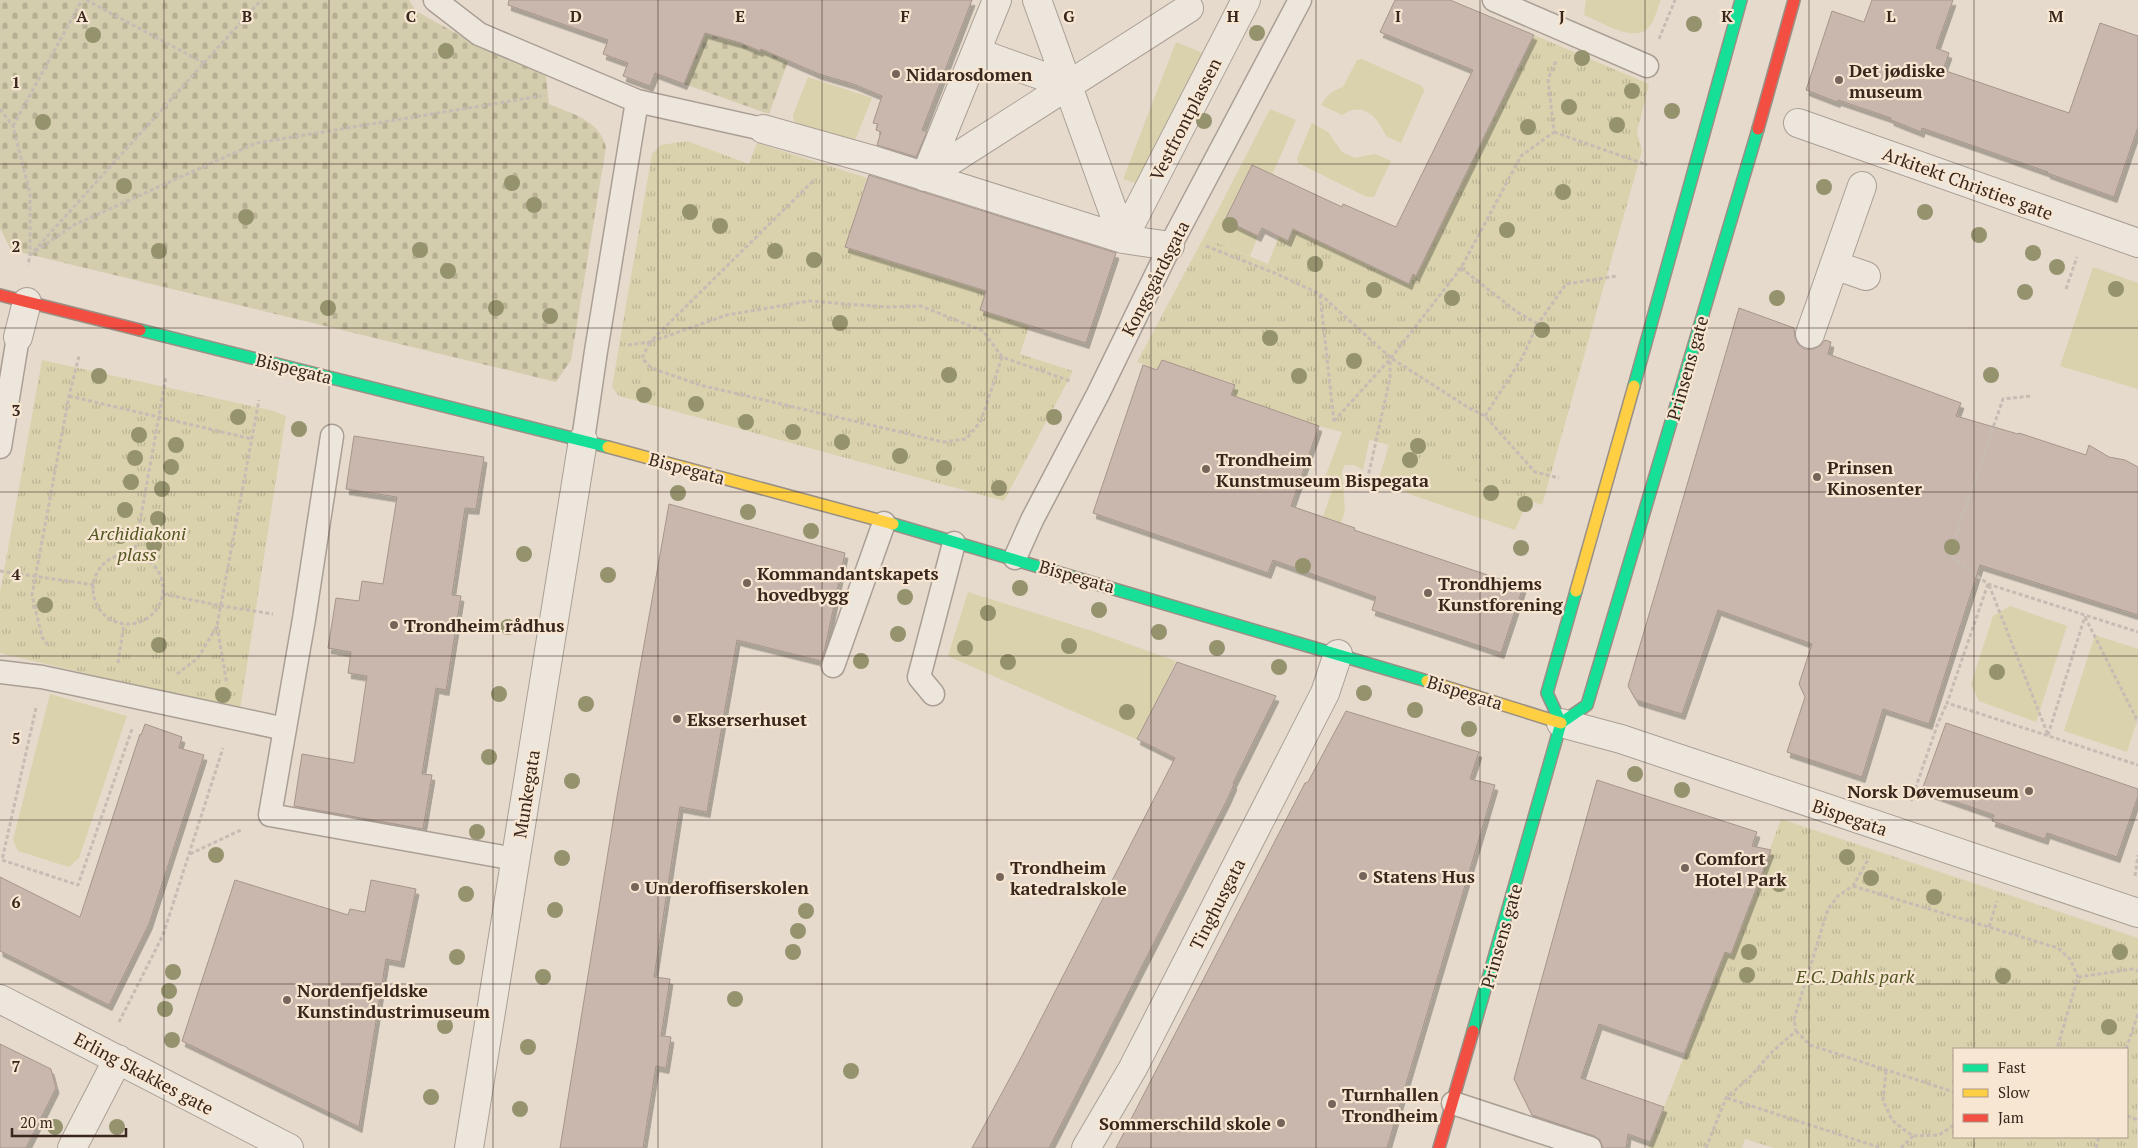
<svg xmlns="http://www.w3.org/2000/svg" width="2138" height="1148" viewBox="0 0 2138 1148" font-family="'PT Serif',serif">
<defs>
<pattern id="cemetery-stones" width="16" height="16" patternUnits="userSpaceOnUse" patternTransform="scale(1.25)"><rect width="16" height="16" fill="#d3ccad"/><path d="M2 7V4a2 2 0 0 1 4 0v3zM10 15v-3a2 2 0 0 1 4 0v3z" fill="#b6af94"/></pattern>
<pattern id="park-tufts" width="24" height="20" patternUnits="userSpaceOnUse" patternTransform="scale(1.25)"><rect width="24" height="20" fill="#d9d2ad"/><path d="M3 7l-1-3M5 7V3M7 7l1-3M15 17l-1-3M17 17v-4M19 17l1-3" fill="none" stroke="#bbb494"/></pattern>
<filter id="shadow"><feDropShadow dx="3" dy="5.5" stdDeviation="0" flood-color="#0004"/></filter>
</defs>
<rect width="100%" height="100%" fill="#e6dacc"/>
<!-- green -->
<path fill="#d9d2ad" d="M1586 0H1661C1657 8 1655 20 1650 26 1635 45 1602 22 1584 15Z
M1176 42 1205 54 1135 183 1123 179Z
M1362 59 1422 86 1424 91 1401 143 1386 136C1377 116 1363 101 1342 115L1321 105C1327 95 1332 91 1343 87L1357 60Z
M808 77 872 98 854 143 798 126 794 121 793 115Z
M1270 109 1296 120 1272 175 1251 166 1225 220 1258 236 1250 256 1204 237Z
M1312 123 1328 132 1342 152 1355 158 1375 154 1391 161 1374 197H1367L1298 163 1297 158Z
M2093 267 2138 283V389L2060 366Z
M1382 380 1363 470 1354 465H1345L1342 472 1345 510 1341 523 1323 517 1334 485 1324 480 1342 432Z
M1384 434 1532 481 1528 500 1515 530 1412 495 1379 478 1389 445Z
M968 592 1092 631 1176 661 1138 740 948 656Z
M2010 606 2067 626 2036 722 1979 701 1971 684 1993 616Z
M2095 635 2138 649V718L2127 752 2064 731Z
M50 694 127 716 79 858 69 867 18 851 13 840Z"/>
<!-- cemetery -->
<path fill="url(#cemetery-stones)" d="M0 0H409L416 11 477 45 542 70 546 77 549 104C574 115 598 119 606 147L571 360 556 382 11 250 0 228Z
M699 29 735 33 760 51 763 43 788 61 769 114 684 84 689 72 684 70Z"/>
<!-- park -->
<path fill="url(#park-tufts)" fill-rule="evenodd" d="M1534 35 1649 84 1637 132 1642 151 1542 505 1451 472 1389 445 1319 426 1231 395 1235 384 1211 376 1207 387 1137 362 1204 237 1268 264 1279 236 1288 240 1293 229 1409 283 1413 274 1416 275Z
M687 141 749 164 757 143 867 178 845 247 986 291 981 310 1029 326 1020 354 1073 371 1004 501 619 396 612 387 652 154 661 145Z
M42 360 270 410 286 416 240 710 0 653V593Z
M1781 819 2138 938 2137 1148H1774L1745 1139 1742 1148H1648L1725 952 1731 954ZM1954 1049H2127V1137H1954Z"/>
<!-- building -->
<path fill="#c9b7ad" stroke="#a6958b" filter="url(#shadow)" d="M509 0H972L922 130 927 132 916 157 877 145 881 132 876 130 878 124 873 123 882 96 853 84 819 74 761 49 760 51 741 43 705 33 684 84 655 73 650 86 623 76 628 63 603 54 608 40 508 5Z
M1395 0H1450L1534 35 1416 276 1413 274 1409 284 1293 229 1288 241 1262 228 1258 236 1225 220 1252 165 1342 207 1343 204 1396 227 1473 70 1380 32Z
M1872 0H1953L1936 48 1949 53 1943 70 2069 113 2100 23 2138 36V127L2114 197 2047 173 2048 172 1922 128 1921 132 1891 120V118L1838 100 1837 102 1806 90 1832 11 1864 22Z
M869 175 1116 253 1086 343 980 310 986 291 845 247Z
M1739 308 1794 328 1795 337 1798 344 1804 349H1813L1820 346 1825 340 1831 342 1828 354 1961 403 1956 416 2018 434 2019 433 2086 455 2089 445 2109 457 2125 460 2138 467V615L1980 565 1929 724 1883 709 1862 777 1787 752 1805 697 1799 684 1812 644 1718 610 1682 714 1636 700 1628 686Z
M1162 360 1235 385 1231 395 1319 426 1291 506 1355 528 1354 530 1523 587 1501 653 1372 610 1376 597 1273 560 1268 573 1093 513 1143 365 1157 370Z
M354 436 484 457 476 509 465 508 452 595 461 596 446 690 436 688 422 774 432 775 423 829 294 806 302 754 354 763 367 676 348 673 351 652 328 648 336 598 359 601 362 581 383 584 397 497 346 489Z
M669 504 845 553 825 648 821 661 737 640 707 812 680 807 654 977 670 979 661 1036 671 1037 666 1068 656 1066 643 1148H560L617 797Z
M1177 662 1276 696 1233 783 1234 784 1227 800 1049 1148H972L1023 1054 1175 758 1137 739Z
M1346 711 1479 752 1470 779 1495 785 1387 1148H1116L1305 783 1308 782Z
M1946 723 2138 789V796L2117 857 2047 833 2045 839 1992 821 1994 815 1922 790Z
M145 724 182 737 179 748 204 755 149 924 109 1005 0 951V877L80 917 140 734 141 735Z
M1597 780 1757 832 1752 846 1771 850 1731 954 1725 952 1684 1054 1599 1024 1581 1078 1664 1107 1650 1142 1628 1134 1626 1148H1603L1600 1140 1594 1136 1532 1115 1514 1079Z
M235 880 348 915 350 909 365 912 371 880 416 889 401 962 386 959 359 1127 182 1041Z
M0 1044 51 1069 56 1088 26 1148H0Z"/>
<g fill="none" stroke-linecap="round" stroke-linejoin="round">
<!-- lane casing -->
<g stroke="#ab9f95" stroke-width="25">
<path id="lane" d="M435 0 479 34 637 101 596 351 583 440
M1494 0 1647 66
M637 101 763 129
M332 436 304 619 270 815 515 859
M0 447 18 337
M1015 558 1032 520 1098 394 1170 246 1300 0
M833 666 884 523
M0 672 42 677 285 729
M933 694 919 677 954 543
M1453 1103 1590 1148"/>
</g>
<!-- street casing -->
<g stroke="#ab9f95" stroke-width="30">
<path id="street" d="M997 0 925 177 1189 8
M1037 0 1123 239
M976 52 1068 85
M1798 123 2138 243
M763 129 873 160 1123 239 1170 246
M1123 239 1246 0
M1834 265 1866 276
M1810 334 1862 186
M18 337 27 302
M1561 723 1621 739 2138 913
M0 999 289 1148
M72 1148 118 1059
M469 1148 583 440
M1086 1148 1133 1068 1325 693 1338 654"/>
</g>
<!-- fast casing -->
<g stroke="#9a8f85" stroke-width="14">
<path id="fast" d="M140 330 608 447
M1634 386 1741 0
M893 524 1427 681
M1561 723 1587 705 1758 129
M1473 1031 1561 723 1547 693 1576 591"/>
</g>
<!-- slow casing -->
<g stroke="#9a8f85" stroke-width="14">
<path id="slow" d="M608 447 893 524
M1576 591 1634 386
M1427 681 1561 723"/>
</g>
<!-- jam casing -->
<g stroke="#9a8f85" stroke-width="14">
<path id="jam" d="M1758 129 1794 0
M0 295 140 330
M1439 1148 1473 1031"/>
</g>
<!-- path -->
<path stroke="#c6bcb4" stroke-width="3" stroke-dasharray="4 2.5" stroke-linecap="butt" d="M86 0 204 63
M1659 39 1675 0
M0 109 13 126 30 194V255L28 265
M13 126 82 0
M1554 132 1647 165
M1206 246 1277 274 1320 294 1391 358 1469 408 1485 416 1535 472 1559 478
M34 251 261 0
M30 255 74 225 256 143 541 96
M1461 268 1517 312 1538 324
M2066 289 2077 257
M1320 295 1334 421
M628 345 650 342 815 179
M1002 357 981 421 966 439 943 442 700 385 651 368 642 358 650 342 727 315 809 301 886 307 921 306 983 331 1002 357 1070 381
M69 396 252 439
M2030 396 2003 399 1949 555 1988 584 2138 632
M1485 416 1522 358 1538 324 1566 284 1617 276
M1334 421 1391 358 1461 268 1521 156 1554 132 1548 79 1556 61
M1366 486 1390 378V358
M93 589a35 35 0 1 1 70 0a35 35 0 1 1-70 0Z
M134 555 166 377
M0 571 94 585
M1988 584 1947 703 2138 765
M1989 585 2048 735
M163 594 222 606 273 614
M2085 617 2138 722
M217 626 227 684
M48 645 42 637 32 595 69 396 79 356
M118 663 124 624
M177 674 198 658 217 626 259 400
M36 708 2 860 78 885 132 729
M2048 735 2085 616
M1911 801 1938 723 1947 703
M190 854 243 829
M2135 876 2138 855
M1853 886 2058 948 2070 959 2078 977 2057 1049
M1989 927 1997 901
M2078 977 2133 969 2138 971
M119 1022 163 935 223 748
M1796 1031 1810 1045 1954 1092
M2126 1049 2138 1014
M1886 1071 1883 1100 1892 1120 1903 1129 1913 1136 1939 1135 1954 1125
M1727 1098 1881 1148
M2127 1116 2138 1120
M1706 1148 1726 1098 1750 1077 1773 1051 1796 1031 1794 1019 1828 909 1838 896 1853 886 1869 858
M1901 1148 1913 1136
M2096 1148 2099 1137"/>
<!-- lane -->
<use href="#lane" stroke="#ede6dd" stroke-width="22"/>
<!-- street -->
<use href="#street" stroke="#ede6dd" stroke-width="28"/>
<!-- fast -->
<use href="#fast" stroke="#16e098" stroke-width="11"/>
<!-- slow -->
<use href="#slow" stroke="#ffcf43" stroke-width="11"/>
<!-- jam -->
<use href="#jam" stroke="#f24e42" stroke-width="11"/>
</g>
<!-- trees -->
<g fill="#95926e">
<circle cx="1694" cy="24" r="8"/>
<circle cx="1257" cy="33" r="8"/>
<circle cx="93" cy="35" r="8"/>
<circle cx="446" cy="51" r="8"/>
<circle cx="1582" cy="58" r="8"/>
<circle cx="1632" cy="91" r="8"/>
<circle cx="1569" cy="107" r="8"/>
<circle cx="1672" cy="111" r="8"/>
<circle cx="1204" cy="121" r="8"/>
<circle cx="43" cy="122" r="8"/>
<circle cx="1617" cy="125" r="8"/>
<circle cx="1528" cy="127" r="8"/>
<circle cx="512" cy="183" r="8"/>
<circle cx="124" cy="186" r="8"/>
<circle cx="1824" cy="187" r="8"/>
<circle cx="1563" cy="192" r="8"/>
<circle cx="534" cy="205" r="8"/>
<circle cx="690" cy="212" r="8"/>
<circle cx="1925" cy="212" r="8"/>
<circle cx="246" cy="217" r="8"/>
<circle cx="1230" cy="225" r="8"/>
<circle cx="720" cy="226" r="8"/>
<circle cx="1507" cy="230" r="8"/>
<circle cx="1979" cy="235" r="8"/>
<circle cx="420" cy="250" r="8"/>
<circle cx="159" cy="251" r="8"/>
<circle cx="775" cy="251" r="8"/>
<circle cx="2033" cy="253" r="8"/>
<circle cx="814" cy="260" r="8"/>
<circle cx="1315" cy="264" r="8"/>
<circle cx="2057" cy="267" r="8"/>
<circle cx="448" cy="271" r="8"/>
<circle cx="2116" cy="289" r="8"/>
<circle cx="1374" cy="290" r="8"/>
<circle cx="2025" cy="292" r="8"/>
<circle cx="1452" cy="298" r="8"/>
<circle cx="1777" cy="298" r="8"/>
<circle cx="328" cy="308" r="8"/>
<circle cx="496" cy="308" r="8"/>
<circle cx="550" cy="316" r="8"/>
<circle cx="840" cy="323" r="8"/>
<circle cx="1542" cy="330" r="8"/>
<circle cx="1270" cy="338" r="8"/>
<circle cx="1354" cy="361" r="8"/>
<circle cx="949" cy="375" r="8"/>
<circle cx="1991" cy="375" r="8"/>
<circle cx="99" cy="376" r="8"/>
<circle cx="1299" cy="376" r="8"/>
<circle cx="644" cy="395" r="8"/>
<circle cx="696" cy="404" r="8"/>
<circle cx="238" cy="417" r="8"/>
<circle cx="1054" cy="417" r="8"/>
<circle cx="746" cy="422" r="8"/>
<circle cx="299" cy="429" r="8"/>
<circle cx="793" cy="432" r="8"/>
<circle cx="139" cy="435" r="8"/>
<circle cx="842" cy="442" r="8"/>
<circle cx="176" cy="445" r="8"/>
<circle cx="1418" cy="446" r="8"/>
<circle cx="900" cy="456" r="8"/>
<circle cx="135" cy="458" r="8"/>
<circle cx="1410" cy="460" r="8"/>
<circle cx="171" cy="467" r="8"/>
<circle cx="944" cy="468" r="8"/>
<circle cx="131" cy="482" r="8"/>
<circle cx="999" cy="488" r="8"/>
<circle cx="162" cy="489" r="8"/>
<circle cx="678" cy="493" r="8"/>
<circle cx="1491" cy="493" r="8"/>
<circle cx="1525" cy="504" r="8"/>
<circle cx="125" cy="510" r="8"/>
<circle cx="748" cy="512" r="8"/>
<circle cx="158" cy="519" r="8"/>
<circle cx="811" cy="531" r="8"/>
<circle cx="120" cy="536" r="8"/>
<circle cx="154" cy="545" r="8"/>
<circle cx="1952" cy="547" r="8"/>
<circle cx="1521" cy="548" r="8"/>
<circle cx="524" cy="554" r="8"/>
<circle cx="1303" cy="566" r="8"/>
<circle cx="608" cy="575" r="8"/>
<circle cx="1020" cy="588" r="8"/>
<circle cx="905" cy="597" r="8"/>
<circle cx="45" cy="605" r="8"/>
<circle cx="1099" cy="610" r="8"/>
<circle cx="988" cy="613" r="8"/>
<circle cx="508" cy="627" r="8"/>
<circle cx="1159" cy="632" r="8"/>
<circle cx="898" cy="634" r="8"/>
<circle cx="159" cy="645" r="8"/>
<circle cx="1069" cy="646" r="8"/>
<circle cx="965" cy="648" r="8"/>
<circle cx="1217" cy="648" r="8"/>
<circle cx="861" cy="661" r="8"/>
<circle cx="1008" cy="662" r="8"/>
<circle cx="1279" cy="667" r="8"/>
<circle cx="1997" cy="672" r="8"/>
<circle cx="1364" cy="693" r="8"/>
<circle cx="499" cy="694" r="8"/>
<circle cx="223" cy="695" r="8"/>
<circle cx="586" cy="704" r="8"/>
<circle cx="1415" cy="710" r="8"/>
<circle cx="1127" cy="712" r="8"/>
<circle cx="1469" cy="729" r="8"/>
<circle cx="489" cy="757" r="8"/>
<circle cx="1635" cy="774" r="8"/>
<circle cx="572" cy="781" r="8"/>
<circle cx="1682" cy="790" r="8"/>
<circle cx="477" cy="832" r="8"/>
<circle cx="216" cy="855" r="8"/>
<circle cx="1847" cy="857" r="8"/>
<circle cx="562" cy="858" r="8"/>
<circle cx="1871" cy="878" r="8"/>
<circle cx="1779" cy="884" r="8"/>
<circle cx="466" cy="894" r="8"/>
<circle cx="1934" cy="897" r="8"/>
<circle cx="555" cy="910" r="8"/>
<circle cx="806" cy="911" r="8"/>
<circle cx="798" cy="931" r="8"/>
<circle cx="793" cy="952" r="8"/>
<circle cx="1749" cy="952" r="8"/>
<circle cx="2120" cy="952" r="8"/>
<circle cx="457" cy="957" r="8"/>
<circle cx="173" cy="972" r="8"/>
<circle cx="1747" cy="975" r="8"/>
<circle cx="2003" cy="976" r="8"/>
<circle cx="543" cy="977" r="8"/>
<circle cx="169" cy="991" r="8"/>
<circle cx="735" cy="999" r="8"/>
<circle cx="165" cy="1009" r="8"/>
<circle cx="445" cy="1026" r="8"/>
<circle cx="2109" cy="1027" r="8"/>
<circle cx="172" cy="1040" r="8"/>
<circle cx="528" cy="1047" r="8"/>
<circle cx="851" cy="1071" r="8"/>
<circle cx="431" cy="1097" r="8"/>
<circle cx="520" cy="1109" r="8"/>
<circle cx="55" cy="1127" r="8"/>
<circle cx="117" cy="1127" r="8"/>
</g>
<!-- grid -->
<path fill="none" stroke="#39261d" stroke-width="1" stroke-opacity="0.55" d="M164 0V1148M329 0V1148M493 0V1148M658 0V1148M822 0V1148M987 0V1148M1151 0V1148M1316 0V1148M1480 0V1148M1645 0V1148M1809 0V1148M1974 0V1049M0 164H2138M0 328H2138M0 492H2138M0 656H2138M0 820H2138M0 984H2138M1974 1137V1148"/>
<!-- markers -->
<g fill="#76655a" stroke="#f7e6d1" stroke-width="2">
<circle cx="896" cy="74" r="5"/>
<circle cx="1839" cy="80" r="5"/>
<circle cx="1206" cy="469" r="5"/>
<circle cx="1817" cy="477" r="5"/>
<circle cx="747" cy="583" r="5"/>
<circle cx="1428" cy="593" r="5"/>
<circle cx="394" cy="625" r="5"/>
<circle cx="677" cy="719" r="5"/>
<circle cx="2029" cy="791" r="5"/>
<circle cx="1685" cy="868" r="5"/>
<circle cx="1363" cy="876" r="5"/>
<circle cx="1000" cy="877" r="5"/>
<circle cx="635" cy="887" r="5"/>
<circle cx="287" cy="1000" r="5"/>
<circle cx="1332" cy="1104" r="5"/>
<circle cx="1281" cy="1123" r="5"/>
</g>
<g text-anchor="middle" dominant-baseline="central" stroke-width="4.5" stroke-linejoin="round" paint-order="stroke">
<!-- poi labels -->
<g font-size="18" font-weight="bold" fill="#39261d" stroke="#f7e6d1" text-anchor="start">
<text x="1849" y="70">Det jødiske<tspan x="1849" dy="21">museum</tspan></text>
<text x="906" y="74">Nidarosdomen</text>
<text x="1216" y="459">Trondheim<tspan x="1216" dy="21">Kunstmuseum Bispegata</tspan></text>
<text x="1827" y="467">Prinsen<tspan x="1827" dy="21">Kinosenter</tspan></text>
<text x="757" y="573">Kommandantskapets<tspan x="757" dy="21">hovedbygg</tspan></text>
<text x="1438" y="583">Trondhjems<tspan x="1438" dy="21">Kunstforening</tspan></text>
<text x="404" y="625">Trondheim rådhus</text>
<text x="687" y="719">Ekserserhuset</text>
<text x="2019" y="791" text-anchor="end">Norsk Døvemuseum</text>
<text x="1695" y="858">Comfort<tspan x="1695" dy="21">Hotel Park</tspan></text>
<text x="1010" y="867">Trondheim<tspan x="1010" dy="21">katedralskole</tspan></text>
<text x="1373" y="876">Statens Hus</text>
<text x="645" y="887">Underoffiserskolen</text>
<text x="297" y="990">Nordenfjeldske<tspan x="297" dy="21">Kunstindustrimuseum</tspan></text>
<text x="1342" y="1094">Turnhallen<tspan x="1342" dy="21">Trondheim</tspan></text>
<text x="1271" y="1123" text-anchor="end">Sommerschild skole</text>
</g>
<!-- street labels -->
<g font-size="18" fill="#39261d" stroke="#f7e6d1">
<text transform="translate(1185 119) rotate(-63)">Vestfrontplassen</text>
<text transform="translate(1968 183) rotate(20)">Arkitekt Christies gate</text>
<text transform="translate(1155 278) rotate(-63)">Kongsgårdsgata</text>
<text transform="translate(294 368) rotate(14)">Bispegata</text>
<text transform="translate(1687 368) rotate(-74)">Prinsens gate</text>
<text transform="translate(687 468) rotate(15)">Bispegata</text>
<text transform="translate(1077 576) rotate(16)">Bispegata</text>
<text transform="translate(1465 692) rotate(17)">Bispegata</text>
<text transform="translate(526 794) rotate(-81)">Munkegata</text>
<text transform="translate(1850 817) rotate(19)">Bispegata</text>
<text transform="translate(1217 904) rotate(-63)">Tinghusgata</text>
<text transform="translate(1501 936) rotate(-74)">Prinsens gate</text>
<text transform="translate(144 1073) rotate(28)">Erling Skakkes gate</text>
</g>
<!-- park labels -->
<g font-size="18" font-style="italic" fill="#525722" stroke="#f7e6d1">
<text x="137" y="533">Archidiakoni<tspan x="137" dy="21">plass</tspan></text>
<text x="1855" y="976">E.C. Dahls park</text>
</g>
</g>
<g font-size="16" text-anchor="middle" font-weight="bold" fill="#39261d" stroke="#f7e6d1" stroke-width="4.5" stroke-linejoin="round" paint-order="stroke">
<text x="82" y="22">A</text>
<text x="247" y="22">B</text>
<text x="411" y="22">C</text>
<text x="576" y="22">D</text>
<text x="740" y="22">E</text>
<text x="905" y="22">F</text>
<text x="1069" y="22">G</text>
<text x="1233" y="22">H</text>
<text x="1398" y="22">I</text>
<text x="1562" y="22">J</text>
<text x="1727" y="22">K</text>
<text x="1891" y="22">L</text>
<text x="2056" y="22">M</text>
<text x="16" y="88">1</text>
<text x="16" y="252">2</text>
<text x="16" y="416">3</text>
<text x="16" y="580">4</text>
<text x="16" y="744">5</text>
<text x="16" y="908">6</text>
<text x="16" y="1072">7</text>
</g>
<!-- legend -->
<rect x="1953" y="1048" width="175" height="90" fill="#f7e6d1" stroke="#ab9989"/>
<rect x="1963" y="1064" width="25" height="8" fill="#16e098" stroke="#ab9989"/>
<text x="1998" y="1073" font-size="15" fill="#39261d">Fast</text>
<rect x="1963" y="1089" width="25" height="8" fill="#ffcf43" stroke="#ab9989"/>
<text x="1998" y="1098" font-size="15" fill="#39261d">Slow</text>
<rect x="1963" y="1114" width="25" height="8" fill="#f24e42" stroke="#ab9989"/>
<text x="1998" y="1123" font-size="15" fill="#39261d">Jam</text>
<!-- scale -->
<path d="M12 1128v8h114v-8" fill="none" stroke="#39261d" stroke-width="2.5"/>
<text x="20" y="1128" font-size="15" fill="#39261d" stroke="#f7e6d1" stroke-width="4" paint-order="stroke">20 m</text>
</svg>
